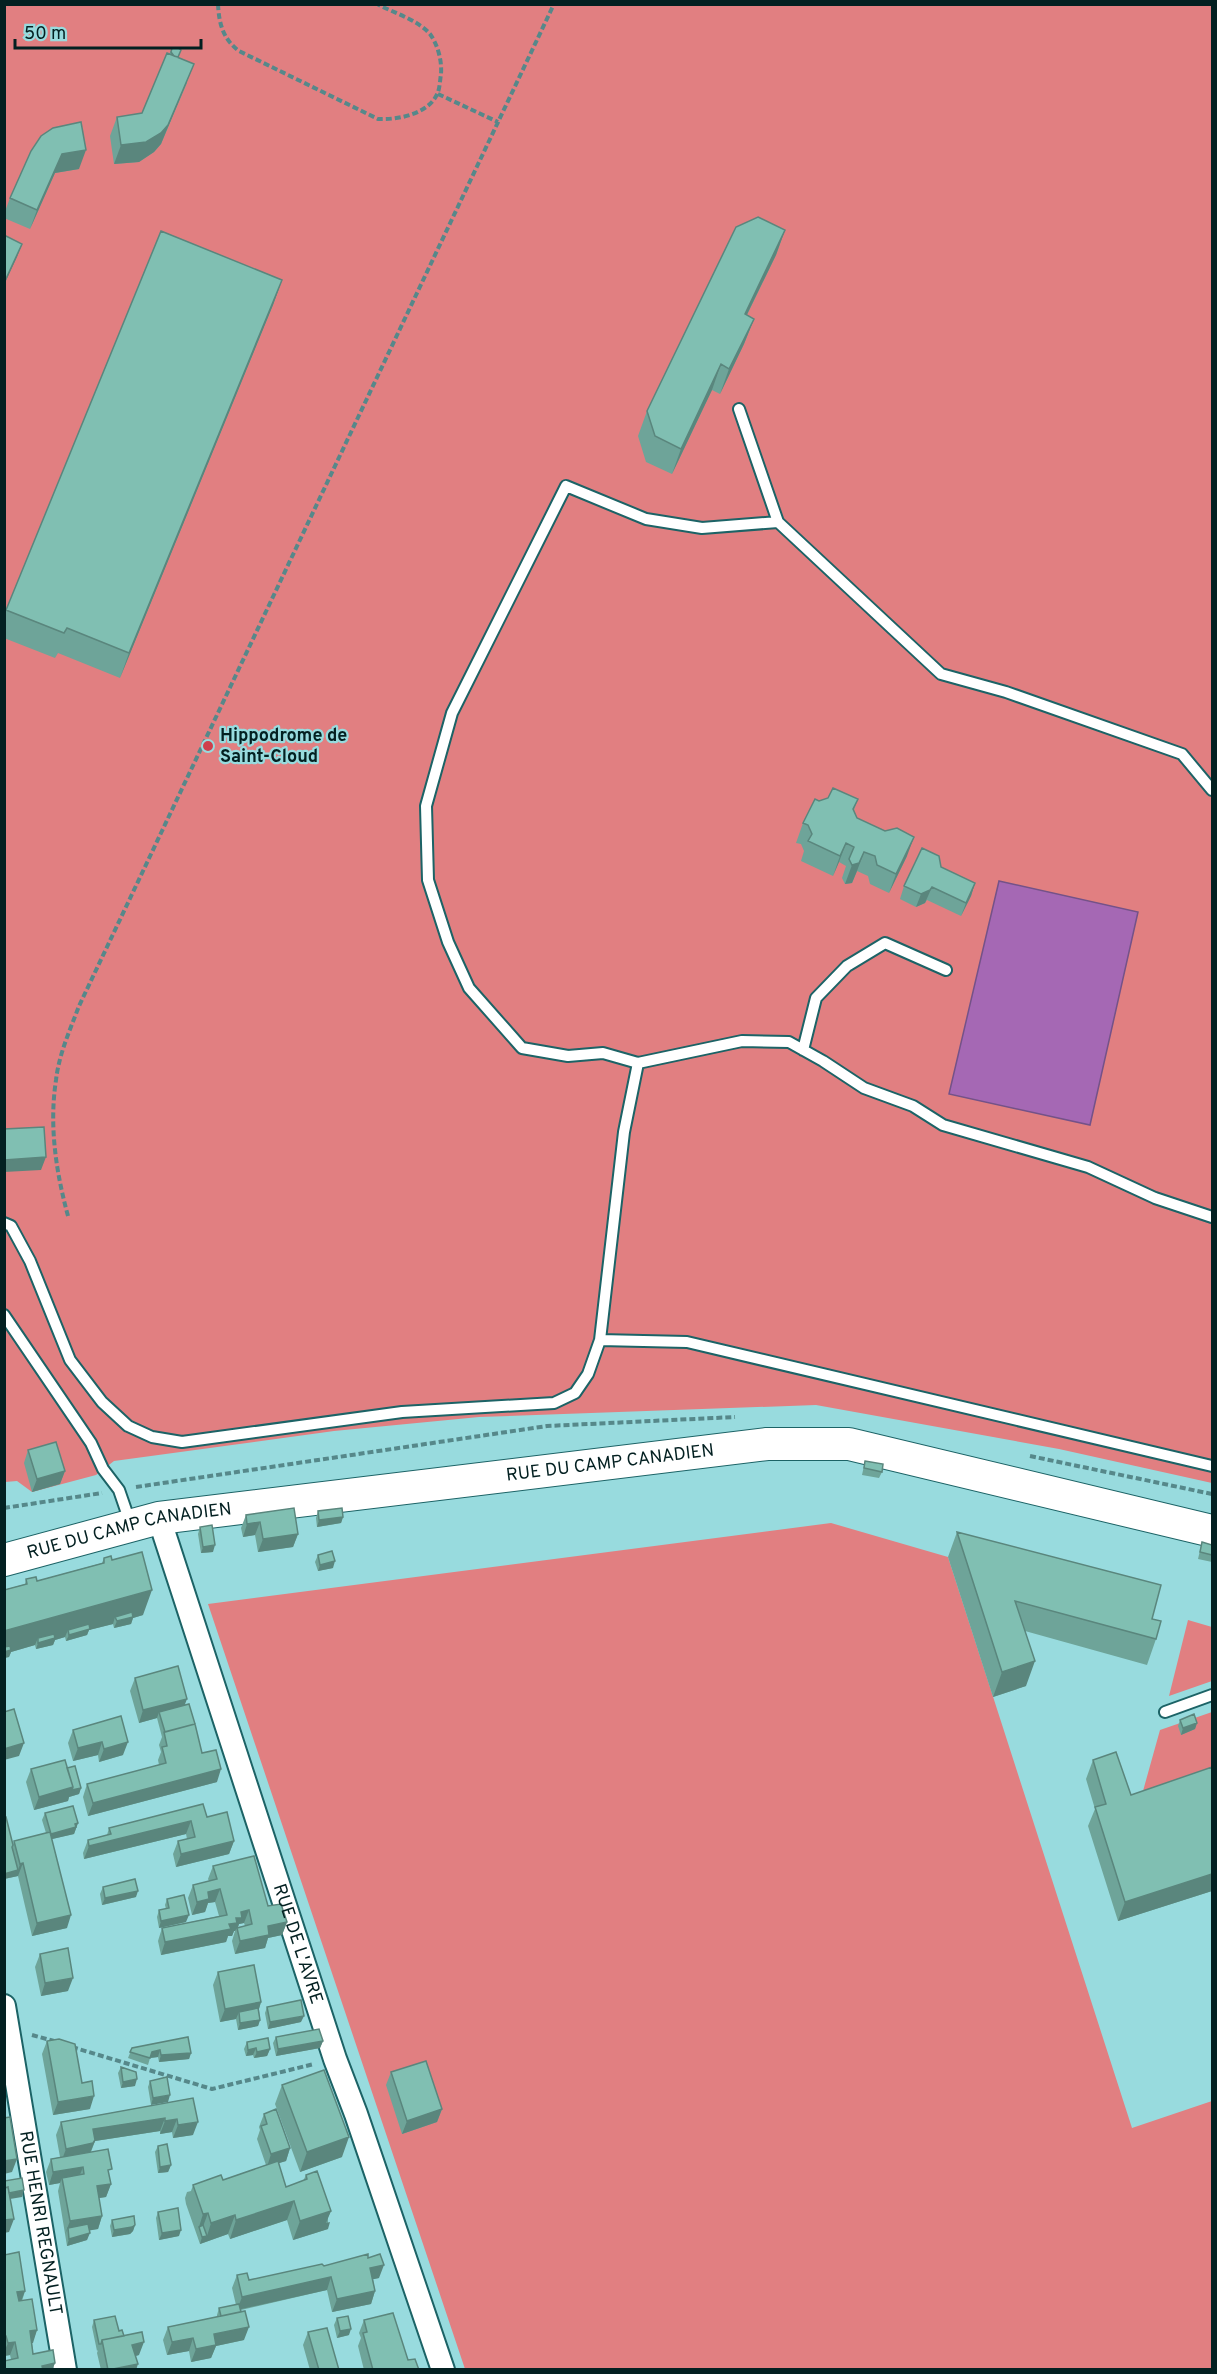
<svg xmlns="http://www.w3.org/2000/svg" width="1217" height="2374" viewBox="0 0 1217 2374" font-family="Overpass,sans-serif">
<rect width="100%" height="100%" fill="#98dbde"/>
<!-- green -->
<path fill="#e17f81" d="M4 5H1212V1483L1059 1449 816 1405 479 1417 334 1431 114 1461 96 1475 32 1492 17 1481 5 1482Z
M831 1523 948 1557 1132 2128 1212 2101V2369H465L208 1604Z
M1188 1620 1212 1627V1681L1169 1696Z
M1212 1712V1784L1138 1809 1160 1730Z"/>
<!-- water -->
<path fill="#a568b4" stroke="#745288" stroke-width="1.5" d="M999 881 1138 912 1090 1125 949 1094Z"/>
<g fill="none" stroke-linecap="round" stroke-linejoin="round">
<!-- lane casing -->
<g stroke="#1c6366" stroke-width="14">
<path id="lane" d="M778 522 941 674 1006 692 1182 754 1212 790
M803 1050 816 998 847 966 885 943 946 970
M638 1063 603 1053 568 1056 522 1048 469 988 448 942 428 880 426 806 452 713 566 486 646 519 702 528 778 522 739 409
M4 1223 11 1226 30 1261 70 1360 102 1402 128 1426 152 1437 182 1442 402 1412 554 1403 575 1393 588 1374 600 1340 624 1132 638 1063 742 1041 789 1042 823 1061 864 1088 913 1106 943 1125 1088 1167 1155 1198 1212 1217
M4 1315 91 1443 103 1469 119 1490 130 1522
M600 1340 687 1342 1212 1466
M1165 1712 1212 1695"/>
</g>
<!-- street casing -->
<g stroke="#1c6366" stroke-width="26">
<g id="street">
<path id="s1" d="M159 1518 335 2059 356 2114 443 2370"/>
<path id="s2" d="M4 2006 65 2370"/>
</g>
</g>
<!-- secondary casing -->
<g stroke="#1c6366" stroke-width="34">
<g id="secondary">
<path id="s3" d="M4 1560 159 1518 767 1444H849L1212 1531"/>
</g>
</g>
<!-- path -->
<path stroke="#56888a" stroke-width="4" stroke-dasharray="6 3" stroke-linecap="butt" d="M218 4C219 24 223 39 239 51L378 119C398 120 430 114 438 92 440 86 440 80 441 74 442 61 438 45 430 34 418 20 394 13 377 4
M438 94 498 122
M68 1216C56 1172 49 1126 56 1080 59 1054 70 1030 79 1006L554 4
M1030 1456 1212 1494
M136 1487 547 1426 735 1417
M4 1508 102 1493
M32 2035 54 2041
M72 2047 212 2089 314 2064"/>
<!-- lane -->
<use href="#lane" stroke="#fff" stroke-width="10"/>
<!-- street -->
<use href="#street" stroke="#fff" stroke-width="22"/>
<!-- secondary -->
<use href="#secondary" stroke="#fff" stroke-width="32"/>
</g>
<!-- wall -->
<path fill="#6ea499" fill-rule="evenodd" d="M172 48 178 58 187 83 161 144 154 152 139 162 114 164 110 136 117 117 142 113Z
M31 151 79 169 55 173 30 229 4 218V214L10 198Z
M785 230 776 255 747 315 754 319 744 344 720 394 712 390 672 474 646 462 638 436 647 411Z
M161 231 282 280 273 305 120 678 58 653 55 658 4 638V615Z
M858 799 854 810 857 818 907 856 889 893 870 884 868 876 857 871 852 883 845 884 842 878 846 866 839 862 833 876 801 861 804 851 801 844 796 843 803 823 819 801Z
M941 867 975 883 971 896 961 916 927 900 925 903 916 907 900 899 904 886Z
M28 1450 65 1471 60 1484 32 1492 24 1463Z
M865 1461 882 1472 879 1478 862 1475Z
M318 1511 343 1517 341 1523 317 1527 316 1518Z
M246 1515 298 1534 293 1547 258 1552 255 1535 243 1537 241 1528Z
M200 1527 213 1552 201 1553 198 1534Z
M957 1532 1152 1619 1156 1639 1147 1665 1025 1631 1026 1686 993 1697 948 1557Z
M1202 1542 1212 1545V1562L1198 1559Z
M318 1555 333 1568 318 1571 315 1562Z
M104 1558 112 1560 143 1615 133 1618 131 1624 114 1628 113 1624 89 1630 87 1635 66 1641 65 1637 55 1640 53 1645 36 1649 35 1645 11 1652 9 1657 4 1658V1590L25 1584 26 1579 37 1581 102 1563Z
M135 1678 185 1705 202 1753 217 1782 88 1816 83 1797 87 1784 159 1765 158 1760 161 1752 159 1745 162 1737 157 1718 139 1723 130 1691Z
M121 1716 123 1755 99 1762 98 1755 73 1761 68 1743 73 1730Z
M1180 1720 1197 1723 1195 1729 1181 1735 1178 1726Z
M1093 1760 1131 1795 1212 1767V1891L1118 1921 1088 1826 1095 1809 1086 1779Z
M67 1768 81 1788 79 1794 69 1797 68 1801 34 1810 26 1782 31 1769Z
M45 1813 78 1823 74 1834 52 1839 67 1928 32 1936 18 1876 4 1879 14 1841 46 1833 42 1820Z
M207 1817 234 1841 229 1854 176 1867 173 1854 178 1841 187 1839 186 1834 84 1859 83 1853 88 1840 107 1835 109 1828Z
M213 1866 268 1906 287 1922 282 1935 268 1938 265 1948 235 1954 232 1941 235 1931H234L232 1936H228L226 1942 161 1955 158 1941 162 1928 219 1916 215 1902 208 1903 205 1912 192 1915 188 1898 193 1885 209 1881 208 1879ZM244 1923 245 1926 238 1927 239 1924Z
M103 1887 136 1897 102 1905 100 1894Z
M167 1899 186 1922 159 1928 157 1917 159 1910 166 1909 165 1905Z
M40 1954 68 1991 41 1996 35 1967Z
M218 1972 261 2002 259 2009 260 2020 258 2026 238 2030 236 2019 220 2022 213 1985Z
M267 2007 301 2022 268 2029 265 2013Z
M276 2037 323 2041 320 2048 276 2056 273 2043Z
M47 2041 82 2083 90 2109 53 2115 42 2054Z
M247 2042 270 2049 267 2056 254 2058 253 2055 246 2056 244 2049Z
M132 2048 191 2053 189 2059 159 2062 158 2057 150 2058 148 2065 128 2058Z
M121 2067 135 2086 121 2088 118 2073Z
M391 2072 442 2109 437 2122 402 2134 386 2085Z
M167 2077 151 2105 148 2087 150 2081Z
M282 2085 342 2157 300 2172 275 2104Z
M193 2098V2135L173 2138 172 2132 160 2134V2131L95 2141 91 2152 109 2176 111 2184 106 2197 99 2198 102 2216 98 2229 89 2230 87 2240 67 2246 58 2191 60 2183 49 2185 46 2172 51 2159 60 2157 56 2135 61 2122Z
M264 2114 290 2148 286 2161 278 2163 286 2187 303 2181 306 2175 331 2211 328 2217V2229L293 2240 287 2220 230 2239 228 2234 200 2244 186 2204 185 2198 187 2192 191 2191 193 2185 223 2180 266 2165 257 2139 260 2130 259 2127Z
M158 2146 171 2165 168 2172 158 2173 155 2152Z
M158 2212 179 2236 159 2240 156 2218Z
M112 2220 135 2225 133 2231 130 2234 112 2237 110 2226Z
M4 2255 25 2291 22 2301 37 2330 32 2343 33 2354 55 2363 52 2370H4L11 2359 10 2355 4 2356Z
M368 2258 379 2278 373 2279 375 2291 371 2304 332 2312 327 2290 241 2310 244 2340 216 2346 211 2358 191 2362 189 2351 167 2355 163 2340 168 2327 217 2317V2315L219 2308 236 2305 232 2288 237 2275 249 2280Z
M337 2318 349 2335 337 2338 334 2325Z
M94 2320 119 2331 124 2336 139 2355 136 2356V2370H101L97 2353 98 2350 97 2351 92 2327Z
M364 2320 419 2370H364L358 2346 361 2338 359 2333Z
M308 2332 339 2370H310L303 2345Z"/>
<!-- shaded-wall -->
<path fill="#5a867d" d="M194 64 161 144 154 152 139 162 114 164 121 145Z
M86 150 79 169 55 173 30 229 37 210 62 154Z
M785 230 776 255 735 339 745 314Z
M22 244 17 257 4 285V283Z
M282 280 273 305 120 678 129 653Z
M754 319 744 344 720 394 729 369Z
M721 364 712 390 672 474 681 449Z
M914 837 907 856 889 893 896 874Z
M846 843 839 862 833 876 840 856Z
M864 852 857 871 852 883 845 884 852 865Z
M975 883 971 896 961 916 966 903Z
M932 887 925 903 916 907 921 894Z
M46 1157 41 1170 4 1172V1160Z
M65 1471 60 1484 32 1492 37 1479Z
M343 1517 341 1523 317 1527 319 1520Z
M260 1522 255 1535 243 1537 247 1524Z
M298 1534 293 1547 258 1552 263 1539Z
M215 1545 213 1552 201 1553 203 1547Z
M335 1561 333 1568 318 1571 320 1565Z
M152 1590 143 1615 133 1618 131 1624 114 1628 117 1621 115 1617 113 1624 89 1630 87 1635 66 1641 69 1635 68 1630 65 1637 55 1640 53 1645 36 1649 38 1643V1638L35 1645 11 1652 9 1657 4 1658V1631Z
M1035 1661 1026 1686 993 1697 1002 1672Z
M187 1699 182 1712H159L157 1718 139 1723 143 1710Z
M1197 1723 1195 1729 1181 1735 1183 1728Z
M102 1742 98 1755 73 1761 78 1748Z
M128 1742 123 1755 99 1762 104 1749Z
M24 1743 19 1756 4 1760V1749Z
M221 1769 217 1782 88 1816 93 1803Z
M73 1787 81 1788 79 1794 69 1797 68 1801 34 1810 39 1797Z
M191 1821 186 1834 84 1859 89 1846Z
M78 1823 74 1834 48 1840 50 1834Z
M234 1841 229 1854 176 1867 181 1854Z
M23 1863 18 1876 4 1879V1874L18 1870 20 1864Z
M1212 1874V1891L1118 1921 1125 1902Z
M220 1889 215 1902 208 1903 205 1912 192 1915 197 1902 208 1892Z
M138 1891 136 1897 102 1905 105 1898Z
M249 1910 244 1923 239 1924 237 1930V1928L235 1931H234L232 1936H228L226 1942 161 1955 165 1942 229 1924 236 1918 241 1912Z
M71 1915 67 1928 32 1936 37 1923Z
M189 1915 186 1922 159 1928 161 1921Z
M287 1922 282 1935 268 1938 265 1948 235 1954 240 1941 268 1926Z
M73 1978 68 1991 41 1996 45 1983Z
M261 2002 257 2015 239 2012 236 2019 220 2022 225 2009Z
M304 2016 301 2022 268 2029 270 2022Z
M260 2020 258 2026 238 2030 240 2023Z
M323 2041 320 2048 276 2056 278 2049Z
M256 2048 253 2055 246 2056 248 2050Z
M270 2049 267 2056 254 2058 257 2052Z
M160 2050 158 2057 150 2058 152 2052Z
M191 2053 189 2059 159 2062 161 2055Z
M137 2079 135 2086 121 2088 123 2082Z
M170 2095 168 2102 151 2105 153 2098Z
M94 2096 90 2109 53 2115 58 2102Z
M442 2109 437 2122 402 2134 407 2121Z
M165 2118 160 2131 95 2141 90 2153 61 2162 66 2149 93 2129Z
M177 2119 172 2132 160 2134 165 2121Z
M198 2122 193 2135 173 2138 178 2125Z
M349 2137 342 2157 300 2172 307 2152Z
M290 2148 286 2161 267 2167 271 2154Z
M17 2159 12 2172 4 2174V2161Z
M171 2165 168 2172 158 2173 160 2167Z
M83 2167 78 2180 62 2178 60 2183 49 2185 53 2172Z
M111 2184 106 2197 92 2199 97 2186Z
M24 2190 22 2197 4 2200 6 2194Z
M294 2201 287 2220 230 2239 236 2220Z
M331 2211 326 2223 330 2222 328 2229 293 2240 300 2221Z
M208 2213 201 2232 199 2227 203 2214Z
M235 2215 228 2234 200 2244 202 2237 207 2236 211 2223Z
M102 2216 98 2229 69 2234 68 2228 65 2234 70 2221Z
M14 2219 9 2232 4 2233V2220Z
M135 2225 133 2231 130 2234 112 2237 114 2230Z
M181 2230 179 2236 159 2240 162 2233Z
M90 2233 87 2240 67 2246 69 2239Z
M384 2265 379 2278 365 2281 370 2268Z
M331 2277 327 2290 237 2310 242 2297Z
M25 2291 20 2304 12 2305 17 2292Z
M375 2291 371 2304 332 2312 337 2299Z
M249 2327 244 2340 216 2346 211 2358 191 2362 196 2349 214 2334Z
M351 2329 349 2335 337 2338 340 2331Z
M37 2330 33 2343 25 2344 30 2331Z
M193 2338 189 2351 167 2355 172 2342Z
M15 2342 10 2355 4 2356V2352L8 2343Z
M144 2342 139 2355 127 2358 132 2345Z
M55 2363 52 2370H41L42 2366Z
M138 2364 136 2370H111Z"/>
<!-- building -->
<path fill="#80bfb2" stroke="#5a867d" stroke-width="1.5" d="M172 48H178L181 50 178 57 174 56 171 52Z
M167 53 194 64 168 125 161 133 146 142 121 145 117 117 142 113Z
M81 122 86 150 62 154 37 210 10 198 31 151 41 136 53 128Z
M758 217 785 230 745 314 754 319 729 369 721 364 681 449 655 436 647 411 736 227Z
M161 231 282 280 129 653 67 628 64 633 6 610Z
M4 235 22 244 4 283Z
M833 788 858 799 853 809 857 818 885 831 897 828 914 837 896 874 877 865 875 856 864 852 859 863 852 865 849 859 854 847 846 843 840 856 808 841 812 834 808 825 803 823 815 799 819 801 828 798Z
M922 848 939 856 941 867 975 883 966 903 932 887 930 890 921 894 904 886Z
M44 1127 46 1157 4 1160V1129Z
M56 1442 65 1471 37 1479 28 1450Z
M865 1461 883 1464 882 1472 864 1468Z
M294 1508 298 1534 263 1539 260 1522 247 1524 246 1515Z
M342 1508 343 1517 319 1520 318 1511Z
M212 1525 215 1545 203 1547 200 1527Z
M957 1532 1161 1585 1152 1619 1161 1621 1156 1639 1015 1601 1035 1661 1002 1672Z
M1202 1542 1212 1545V1555L1200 1552Z
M332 1551 335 1561 320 1565 318 1555Z
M142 1552 152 1590 4 1631V1590L27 1584 26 1579 36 1577 37 1581 104 1563V1558L111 1556 112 1560Z
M132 1612 133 1617 117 1621 115 1617Z
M89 1624 90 1629 69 1635 68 1630Z
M54 1634 55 1638 38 1643V1638Z
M10 1646 11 1650 4 1652V1647Z
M178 1666 187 1699 143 1710 135 1678Z
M189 1704 195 1724 165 1732 159 1712Z
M14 1709 24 1743 4 1749V1712Z
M1194 1714 1197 1723 1183 1728 1180 1720Z
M121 1716 128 1742 104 1749 102 1742 78 1748 73 1730Z
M195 1724 202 1753 216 1750 221 1769 93 1803 87 1784 166 1763 162 1747 167 1746 164 1732Z
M1116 1752 1131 1795 1212 1767V1874L1125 1902 1095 1807 1106 1804 1093 1760Z
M65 1760 73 1787 39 1797 31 1769Z
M75 1766 81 1788 72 1790 73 1787 67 1768Z
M203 1804 207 1817 227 1812 234 1841 181 1854 178 1841 195 1837 191 1821 89 1846 88 1840 111 1834 109 1828Z
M73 1806 78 1823 75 1824 76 1827 51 1834 45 1813Z
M6 1817 13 1845 12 1847 18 1870 4 1874V1818Z
M50 1832 71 1915 37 1923 23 1863 20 1864 14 1841Z
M254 1856 268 1906 281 1904 287 1922 268 1926 269 1935 240 1941 237 1928 252 1924 249 1910 241 1912 242 1918H236L237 1923 229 1924 231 1929 165 1942 162 1928 227 1915 220 1889 208 1892 209 1899 197 1902 193 1885 217 1879 213 1866Z
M135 1879 138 1891 105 1898 103 1887Z
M184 1895 189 1915 161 1921 159 1910 169 1908 167 1899Z
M68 1948 73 1978 45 1983 40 1954Z
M254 1965 261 2002 225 2009 218 1972Z
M301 2000 304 2016 270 2022 267 2007Z
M258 2008 260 2020 240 2023 239 2012Z
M319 2029 323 2041 278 2049 276 2037Z
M188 2037 191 2053 161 2055 160 2050 152 2052 150 2058 130 2052 132 2048Z
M268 2038 270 2049 257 2052 256 2048 248 2050 247 2042Z
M59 2039 75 2044 82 2083 92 2081 94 2096 58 2102 47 2041Z
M426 2061 442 2109 407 2121 391 2072Z
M121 2067 136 2072 137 2079 123 2082Z
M324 2070 349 2137 307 2152 282 2085Z
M167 2077 170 2095 153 2098 150 2081Z
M193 2098 198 2122 178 2125 177 2119 165 2121V2118L93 2129 95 2140 93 2143 66 2149 61 2122Z
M276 2109 290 2148 271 2154 261 2126 267 2124 264 2114Z
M10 2117 17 2159 4 2161V2118Z
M167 2144 171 2165 160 2167 158 2146Z
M108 2149 112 2169 108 2170 111 2184 97 2186 102 2216 70 2221 62 2178 84 2174 83 2167 53 2172 51 2159Z
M278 2161 286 2187 307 2179 306 2175 317 2171 331 2211 300 2221 294 2201 236 2220 235 2215 211 2223 208 2213 203 2214 193 2185 221 2175 223 2180Z
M22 2178 24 2190 9 2193 8 2187 5 2188 4 2181Z
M8 2187 14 2219 4 2220V2188Z
M178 2208 181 2230 162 2233 158 2212Z
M134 2216 135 2225 132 2227 114 2230 112 2220Z
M88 2224 90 2233 69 2239 68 2228Z
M203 2225 207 2236 202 2237 199 2227Z
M19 2252 25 2291 17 2292 19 2301 32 2299 37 2330 30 2331 33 2354 53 2350 55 2363 42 2366 43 2370H4V2361L18 2358 15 2342 8 2343 6 2336H4V2255Z
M368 2254V2258L380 2254 384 2265 370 2268 375 2291 337 2299 331 2277 242 2297 237 2275 247 2273 249 2280 322 2264 324 2266Z
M239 2304 241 2312 221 2316 219 2308Z
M245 2311 249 2327 214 2334 216 2345 196 2349 193 2338 172 2342 168 2327Z
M393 2313 408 2360 415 2359 419 2370H373L363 2333 367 2332 364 2320Z
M115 2316 119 2331 122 2330 124 2336 102 2340 101 2344H99L94 2320Z
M348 2316 351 2329 340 2331 337 2318Z
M327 2328 339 2370H319L308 2332Z
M142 2332 144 2342 132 2345 138 2364 108 2370 102 2340Z"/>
<!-- markers -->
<circle fill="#cf3f4c" stroke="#98dbde" stroke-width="2" cx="208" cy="746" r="6"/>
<g text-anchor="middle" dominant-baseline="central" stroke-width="4.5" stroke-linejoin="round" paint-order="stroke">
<!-- poi labels -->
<g font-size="18" font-weight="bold" fill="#032021" stroke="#98dbde" text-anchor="start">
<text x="220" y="736">Hippodrome de<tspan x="220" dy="21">Saint-Cloud</tspan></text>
</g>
<!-- street labels -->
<g font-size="18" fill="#032021" stroke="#98dbde">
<text stroke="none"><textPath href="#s3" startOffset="615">RUE DU CAMP CANADIEN</textPath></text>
<text stroke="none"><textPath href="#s3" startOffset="129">RUE DU CAMP CANADIEN</textPath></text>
<text stroke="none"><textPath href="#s1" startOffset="448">RUE DE L'AVRE</textPath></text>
<text stroke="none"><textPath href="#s2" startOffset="220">RUE HENRI REGNAULT</textPath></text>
</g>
</g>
<!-- border -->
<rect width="1217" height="2374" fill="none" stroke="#032021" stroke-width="12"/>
<!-- scale -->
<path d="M15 39v9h186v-9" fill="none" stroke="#032021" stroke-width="3"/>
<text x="24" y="39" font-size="18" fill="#032021" stroke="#98dbde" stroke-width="4.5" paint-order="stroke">50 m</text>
</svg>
